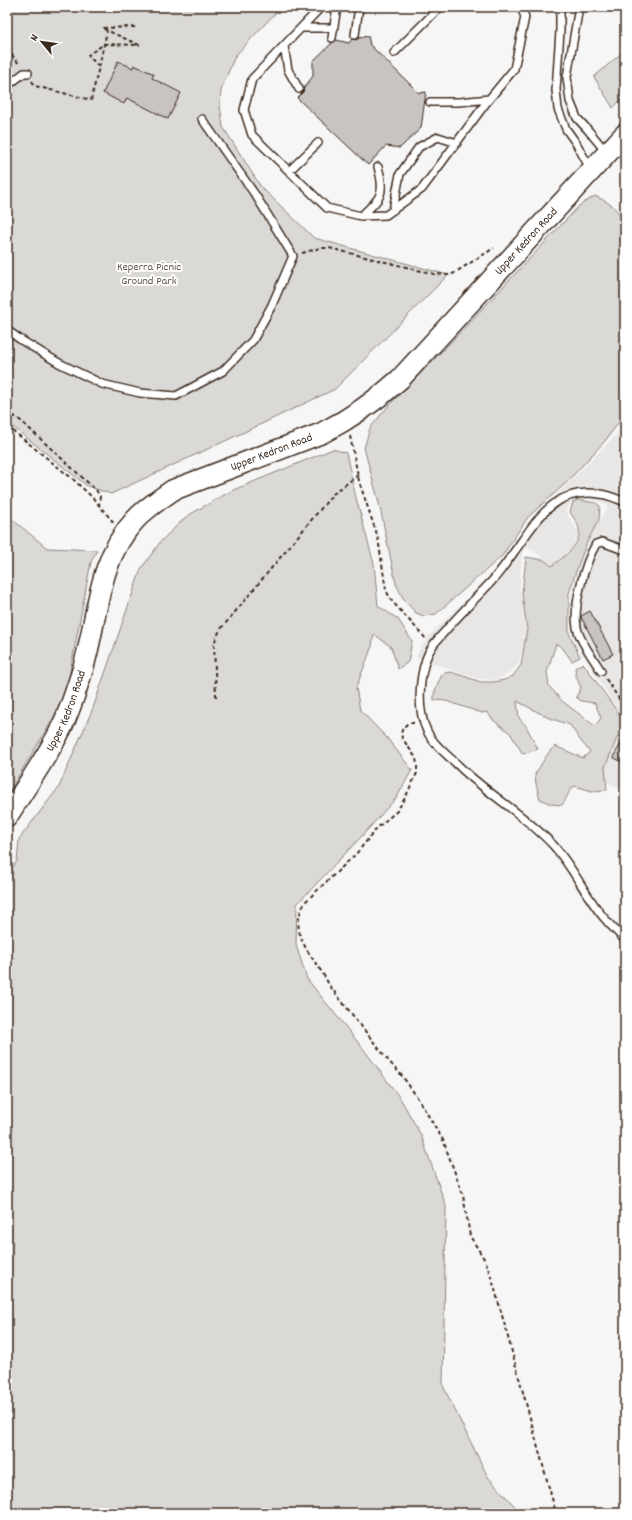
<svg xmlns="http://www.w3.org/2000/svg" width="632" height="1520" viewBox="0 0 632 1520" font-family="Dekko,sans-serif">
<rect width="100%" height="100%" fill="#f7f6f6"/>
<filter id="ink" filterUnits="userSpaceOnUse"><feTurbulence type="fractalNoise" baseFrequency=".025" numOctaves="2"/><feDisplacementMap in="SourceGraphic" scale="8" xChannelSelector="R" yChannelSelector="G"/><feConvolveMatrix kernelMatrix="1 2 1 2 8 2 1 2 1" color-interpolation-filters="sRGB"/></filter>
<g filter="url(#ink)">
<!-- built -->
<path fill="#e9e7e6" d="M625 423V716L620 713 577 646 571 631 572 590 578 568 590 538 608 506 594 500 573 499 566 511 579 534 573 547 553 565 527 547 522 552 520 588 527 635 518 665 508 674 496 680 477 679 416 657 422 645 431 634 500 565 536 515 616 435Z
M625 724V792L598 777Z"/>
<!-- green -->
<path fill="#dbd9d6" stroke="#8b827a" d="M7 7H281L235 56 221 90 220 105 223 127 261 187 314 238 448 275 335 389 253 428 111 494 87 486 7 422Z
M625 50V96L613 108 594 77Z
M595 196C621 208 620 213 625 239V414L605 441 566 483 528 517 502 556 436 614 424 616 416 613 404 600 396 584 379 503 364 448 370 428 389 405 452 341 580 205Z
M333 449 346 453 356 498 374 564 378 606 398 619 412 641 408 662 398 669 391 647 374 634 372 646 356 688 360 710 387 738 412 770 397 797 362 836 297 904 296 945 307 979 365 1051 400 1098 421 1135 446 1206 443 1386 488 1477 521 1513H7V876L17 861 19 839 59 787 93 708 141 569 161 541 187 516 231 491Z
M578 500 596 503 600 506 599 520 587 542 577 568 569 593V633L580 657 572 661 561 646 556 644 547 672 549 686 562 701 595 726 601 718 595 703 581 701 576 697 581 688 576 676 575 668 583 663 624 721 605 767 607 790 592 791 575 786C568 790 567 799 562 805L551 804 540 799 536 784 535 774C541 766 547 752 555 746L583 758 590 752 580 740 570 725 549 718 517 701 519 718 526 726 538 749 523 754 510 733 493 720 487 712 482 713 446 701 434 700V694L437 685 442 675 445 673 451 672 481 682H493L504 680 513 676 521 665 527 629 522 594 526 557 544 560 552 566C563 557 582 545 579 529 578 523 573 517 570 512L573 502Z
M7 515 47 548 97 550 91 562 67 687 54 717 7 795Z"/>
<!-- building -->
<path fill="#c9c3c1" stroke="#3b2a1e" d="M368 36 370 45 419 93 426 92 421 128 400 148 386 146 368 165 297 98 303 92 304 88 313 76V61L332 43 336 40 349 43 352 39 356 40 359 38Z
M118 61 133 68 134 65 154 74 152 78 181 93 168 119 127 98 124 104 103 93Z
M590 611 613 654 603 659 581 617V616Z
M625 737V764L613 757Z"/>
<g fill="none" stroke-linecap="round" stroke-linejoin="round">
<!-- lane casing -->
<g stroke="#3b2a1e" stroke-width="10">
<path id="lane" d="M321 7 252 79 244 110 252 135 327 208 361 216 386 215 422 189 486 103 514 69 525 17 521 7
M560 7V31L556 90 558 109 566 129 576 143 591 170
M579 7 567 77 570 101 577 118 588 130 607 153
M301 28H334
M355 35 359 7
M332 38 337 7
M284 46 288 70 299 89
M394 53 440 7
M7 86 24 73H28
M430 102H459L489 99
M289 171 318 143
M393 210 400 174 419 147 438 137 457 143
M361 216C380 199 386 195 378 167
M7 330 21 340 59 363 102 384 140 393 176 396 223 371 253 340 272 305 293 256 256 196 202 119
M625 502C617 499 609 495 600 494 554 487 537 520 514 552 507 562 500 572 492 581 477 597 461 613 446 630 438 639 430 647 426 659 419 680 417 711 427 731 434 746 450 757 462 769 491 796 526 816 553 845 574 868 585 896 605 919 611 926 618 933 625 940
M601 671C594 659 584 647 579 634 570 612 585 563 596 544L602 542 621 549"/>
</g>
<!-- secondary casing -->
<g stroke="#3b2a1e" stroke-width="23">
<g id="secondary">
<path id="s1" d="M7 817C25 788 45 760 61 729 68 714 74 697 79 681 99 626 93 566 135 520 146 508 160 499 173 490L322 433C351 418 376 401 400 379L625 134"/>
</g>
</g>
<!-- path -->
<path stroke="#3b2a1e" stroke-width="2" stroke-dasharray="4 3" stroke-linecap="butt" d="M7 49 20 65
M99 67 107 31
M32 81 35 86 91 100 99 67 88 55 104 44 139 45 102 28 136 27
M302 253 320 248H329L434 274 451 275 494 248
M7 411 21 421 96 490 100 496 99 506
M7 426 74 480 93 498 114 523
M350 436 359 481 378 538 386 590 391 600 427 640
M606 679 625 708
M216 697 214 643 220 630 333 494 358 475
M414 723H408L403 728 401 733 402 738 416 758 417 765V773L405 798 397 811 378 827 356 854 306 901C284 935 316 957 329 985L387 1059 403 1077 417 1097 443 1140 463 1195 470 1236 486 1262 494 1286 556 1513"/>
<!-- lane -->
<use href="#lane" stroke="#fff" stroke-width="7"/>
<!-- secondary -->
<use href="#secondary" stroke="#fff" stroke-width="20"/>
</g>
</g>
<g text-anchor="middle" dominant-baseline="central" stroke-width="4" stroke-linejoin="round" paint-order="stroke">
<!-- street labels -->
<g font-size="12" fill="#3b2a1e" stroke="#fff">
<text stroke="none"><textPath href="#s1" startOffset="817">Upper Kedron Road</textPath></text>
<text stroke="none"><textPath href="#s1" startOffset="481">Upper Kedron Road</textPath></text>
<text stroke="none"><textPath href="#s1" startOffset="122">Upper Kedron Road</textPath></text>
</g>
<!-- park labels -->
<g font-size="12" fill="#63564c" stroke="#fff">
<text x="149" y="267">Keperra Picnic<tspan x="149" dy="14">Ground Park</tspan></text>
</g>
</g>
<!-- margin -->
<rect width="632" height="1520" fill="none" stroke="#fff" stroke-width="24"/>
<rect x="12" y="12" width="608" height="1496" fill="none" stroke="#3b2a1e" stroke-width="1.5" filter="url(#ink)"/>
<!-- north arrow -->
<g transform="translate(42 42) rotate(299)" stroke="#ffffff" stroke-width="3" paint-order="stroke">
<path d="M0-3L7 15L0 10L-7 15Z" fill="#3b2a1e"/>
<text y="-6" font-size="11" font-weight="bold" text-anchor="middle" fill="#3b2a1e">N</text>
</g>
</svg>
